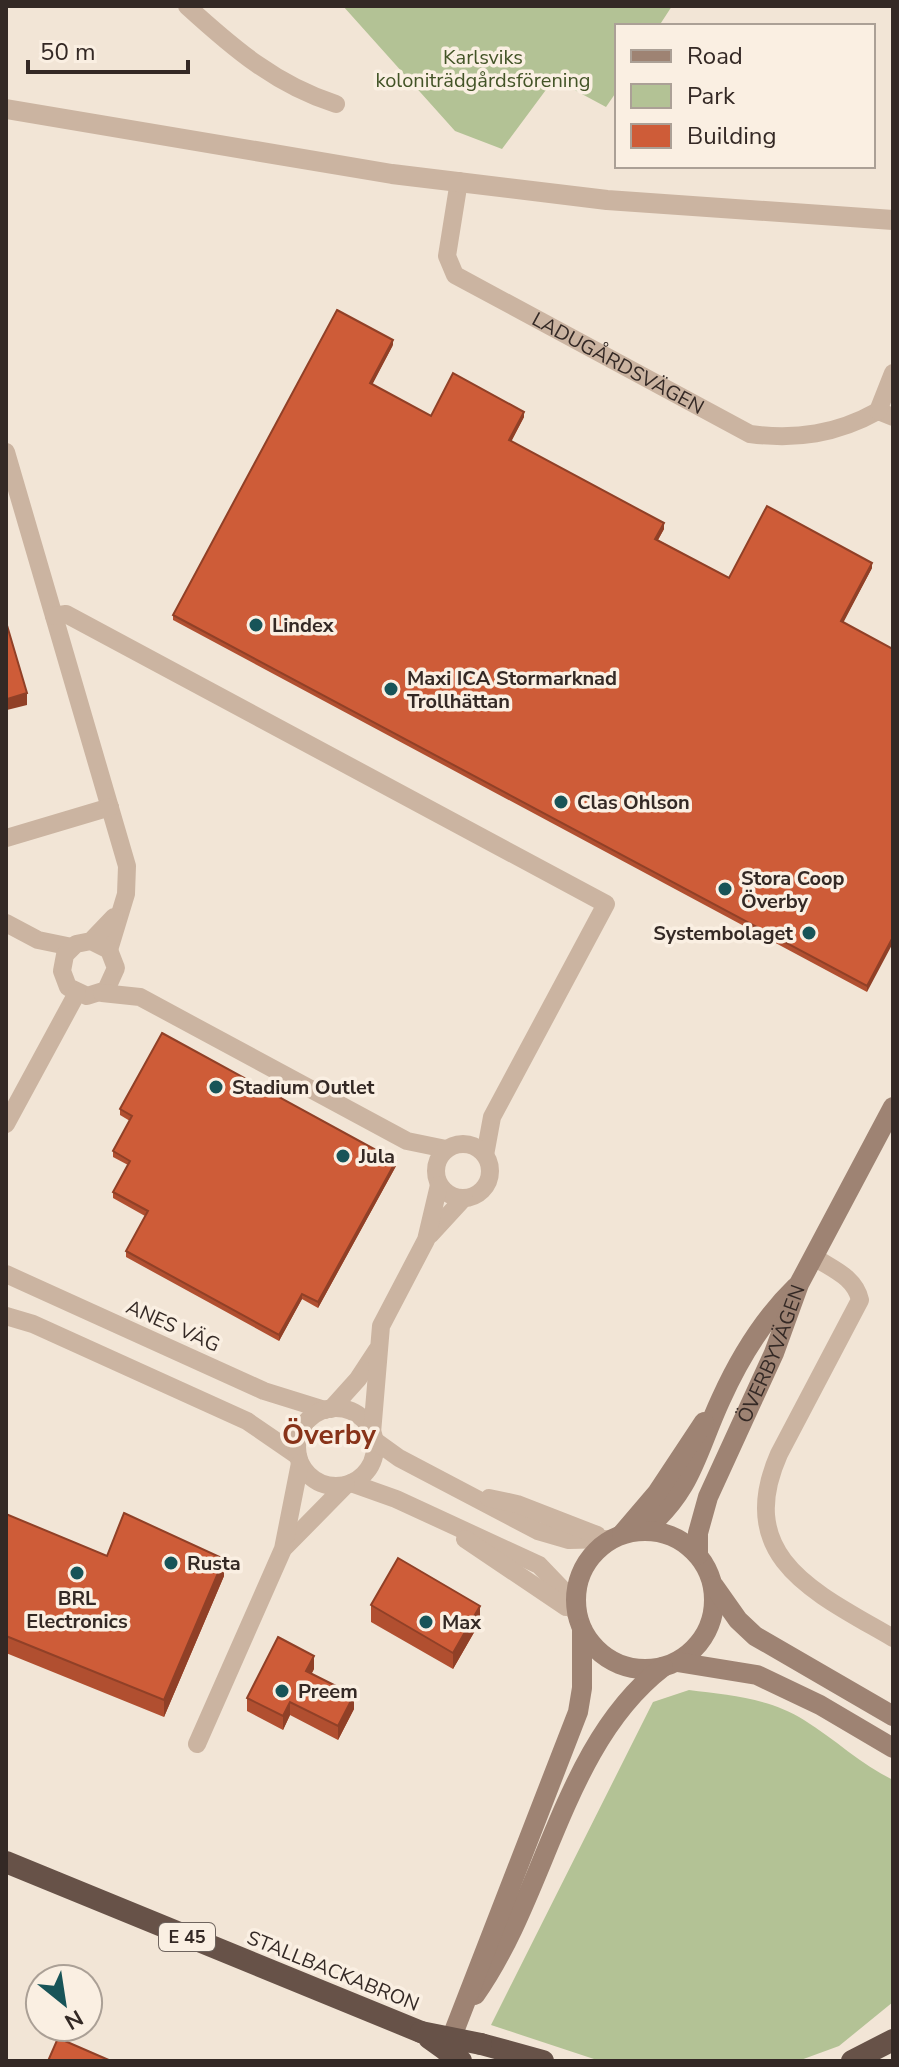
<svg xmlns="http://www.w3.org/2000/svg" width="899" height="2067" viewBox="0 0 899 2067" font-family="'Nunito Sans',sans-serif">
<rect width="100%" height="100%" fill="#f2e5d6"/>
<!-- green -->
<path fill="#b3c295" d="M343 6H672L659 26H617V91L606 107 554 79 502 149 455 131Z
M689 1690C728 1695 770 1698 804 1720 835 1739 860 1764 893 1780V2002L839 2046 798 2061H600L491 2025 653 1702Z"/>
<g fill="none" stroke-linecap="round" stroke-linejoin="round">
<!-- minor -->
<g stroke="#cbb4a1" stroke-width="18">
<path d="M187 6C233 48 276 85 336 104"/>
<path id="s1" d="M459 181 447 256 455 275 750 434C796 440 837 434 878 411L893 417"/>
<path d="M878 411 893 373"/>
<path d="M6 452 127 866 126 894 109 950"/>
<path d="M54 616 66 614 606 904 492 1117 485 1155"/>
<path d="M6 838 110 807"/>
<path d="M6 923 38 940 72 947"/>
<path d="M91 941 109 950 116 968 106 990 87 996 68 987 62 971 65 955 76 944 91 941 114 917"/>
<path d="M102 993 140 997 407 1141 446 1149"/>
<path d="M6 1124 77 993"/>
<circle cx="463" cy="1171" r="27"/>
<path d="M430 1235 464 1198"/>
<path d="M814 1257C832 1269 855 1277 860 1300L779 1454C733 1558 816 1593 893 1638"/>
<path d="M6 1274 264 1391 325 1410"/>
<path d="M6 1316 33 1324 247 1421 298 1456"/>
<circle cx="336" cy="1447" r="39"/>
<path d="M331 1409 358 1379 377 1350"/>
<path d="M372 1433 381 1326 426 1240 439 1185"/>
<path d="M374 1440 399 1458 538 1531 569 1540 611 1539"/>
<path d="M351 1483 396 1499 539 1565 562 1589 578 1617"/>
<path d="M489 1498 517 1504 597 1535"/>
<path d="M465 1539 566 1607"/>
<path d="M285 1547 346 1485"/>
<path d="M197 1744 283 1549 300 1463"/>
</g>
<!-- tertiary -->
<path stroke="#cbb4a1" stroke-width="20" d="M6 109 392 174 607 200 893 220"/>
<!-- secondary -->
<g stroke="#9e8373" stroke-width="20">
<path d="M645 1530C693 1489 696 1453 721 1399 740 1357 763 1319 796 1287"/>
<circle cx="645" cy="1600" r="69"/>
<path d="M622 1534 657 1493 704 1422"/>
<path id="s2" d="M698 1555V1533L708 1497 774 1353 799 1284 893 1107"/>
<path d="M714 1586 738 1620 755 1636 893 1716"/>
<path d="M677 1662 757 1675 820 1705 893 1748"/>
<path d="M475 1995C547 1893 563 1744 663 1667"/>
<path d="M446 2052 578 1712 582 1688V1629"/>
</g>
<!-- trunk -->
<path stroke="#675248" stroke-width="22" d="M6 1862 421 2032
M481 2044 543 2061
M852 2061 893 2040"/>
<!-- trunk-bridge -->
<path stroke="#675248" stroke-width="22" d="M421 2032 481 2044
M429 2038 461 2061"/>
</g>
<!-- wall -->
<path fill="#b14f30" d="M393 345 372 384 431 416 524 417 511 441 664 529 658 540 729 578 872 568 843 622 893 649 867 992 173 620V615Z
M120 1109 396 1166 318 1308 302 1299 279 1341 126 1257V1251L145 1216 113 1198V1192L128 1165 113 1157V1151L130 1121 120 1115Z
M6 1514 107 1556 224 1576 164 1717 6 1653Z
M371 1605 480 1622 453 1669 371 1622Z
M314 1669 311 1674 354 1709 338 1740 290 1715 283 1730 247 1711V1698Z"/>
<!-- shaded-wall -->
<path fill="#904027" d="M393 340V345L370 389V383Z
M524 412V417L509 446V440Z
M664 523V529L655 545V539Z
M872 563V568L841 627V621Z
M27 693V705L7 710 6 712 7 699Z
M893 937V943L867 992V986Z
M396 1161V1166L318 1308V1302Z
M302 1294V1299L279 1341V1335Z
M224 1559V1576L164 1717V1700Z
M480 1606V1622L453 1669V1653Z
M314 1656V1669L306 1685V1671Z
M354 1695V1709L338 1740V1726Z
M290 1702V1715L283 1730V1716Z"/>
<!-- building -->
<path fill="#ce5c38" stroke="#904027" stroke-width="2" d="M337 310 393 340 370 383 431 416 453 373 524 412 509 440 664 523 655 539 729 578 767 506 872 563 841 621 893 649V937L867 986 173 615Z
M6 622 27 693 7 699 6 701Z
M162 1033 396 1161 318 1302 302 1294 279 1335 126 1251 148 1211 113 1192 130 1161 113 1151 132 1116 120 1109Z
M124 1513 224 1559 164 1700 6 1636V1514L107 1556Z
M398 1558 480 1606 453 1653 371 1605Z
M278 1637 314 1656 306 1671 354 1695 338 1726 290 1702 283 1716 247 1698Z
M58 2038 111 2061H48Z"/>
<!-- markers -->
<g fill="#185458" stroke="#faefe2" stroke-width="3">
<circle cx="256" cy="625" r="8"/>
<circle cx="391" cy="689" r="8"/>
<circle cx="561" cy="802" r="8"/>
<circle cx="725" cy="889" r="8"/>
<circle cx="809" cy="933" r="8"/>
<circle cx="216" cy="1087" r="8"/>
<circle cx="343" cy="1156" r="8"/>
<circle cx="171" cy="1563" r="8"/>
<circle cx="77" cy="1573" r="8"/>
<circle cx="426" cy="1622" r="8"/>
<circle cx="282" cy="1691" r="8"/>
</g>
<g text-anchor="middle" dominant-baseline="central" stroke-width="7" stroke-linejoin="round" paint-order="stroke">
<!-- shield labels -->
<rect fill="#faefe2" stroke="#6f645e" stroke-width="2" x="159" y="1923" width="56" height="28" rx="6"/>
<g font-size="18" font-weight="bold" fill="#342925">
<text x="187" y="1937">E 45</text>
</g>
<!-- park labels -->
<g font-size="20" fill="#435427" stroke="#faefe2">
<text x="483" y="57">Karlsviks<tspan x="483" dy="23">koloniträdgårdsförening</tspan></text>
</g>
<!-- street labels -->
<g font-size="20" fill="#342925" stroke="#faefe2">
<text stroke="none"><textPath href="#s1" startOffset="282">LADUGÅRDSVÄGEN</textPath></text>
<text transform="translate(173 1326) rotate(24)">ANES VÄG</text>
<text stroke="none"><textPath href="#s2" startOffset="216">ÖVERBYVÄGEN</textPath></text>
<text transform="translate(333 1971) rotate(22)">STALLBACKABRON</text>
</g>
<!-- poi labels -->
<g font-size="20" font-weight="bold" fill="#342925" stroke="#faefe2" text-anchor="start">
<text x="272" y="625">Lindex</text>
<text x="407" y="678">Maxi ICA Stormarknad<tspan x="407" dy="23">Trollhättan</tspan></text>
<text x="577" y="802">Clas Ohlson</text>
<text x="741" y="878">Stora Coop<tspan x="741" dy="23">Överby</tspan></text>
<text x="793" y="933" text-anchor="end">Systembolaget</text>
<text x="232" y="1087">Stadium Outlet</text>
<text x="359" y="1156">Jula</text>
<text x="187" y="1563">Rusta</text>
<text x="77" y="1598" text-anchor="middle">BRL<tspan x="77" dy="23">Electronics</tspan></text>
<text x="442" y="1622">Max</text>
<text x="298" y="1691">Preem</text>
</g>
<!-- district labels -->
<g font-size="28" font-weight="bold" fill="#883319" stroke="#faefe2">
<text x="329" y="1435">Överby</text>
</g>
</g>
<!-- border -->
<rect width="899" height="2067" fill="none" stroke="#342925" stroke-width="16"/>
<!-- legend -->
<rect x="615" y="24" width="260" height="144" fill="#faefe2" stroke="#aba096" stroke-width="2"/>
<rect x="631" y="50" width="40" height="12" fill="#9e8373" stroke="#aba096" stroke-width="2"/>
<text x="687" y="64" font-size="24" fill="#342925">Road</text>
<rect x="631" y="84" width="40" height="24" fill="#b3c295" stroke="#aba096" stroke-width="2"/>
<text x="687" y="104" font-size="24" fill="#342925">Park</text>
<rect x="631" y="124" width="40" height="24" fill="#ce5c38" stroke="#aba096" stroke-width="2"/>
<text x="687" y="144" font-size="24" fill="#342925">Building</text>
<!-- north arrow -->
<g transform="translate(64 2003) rotate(150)"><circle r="38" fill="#faefe2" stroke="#aba096" stroke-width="2"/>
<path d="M0-6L14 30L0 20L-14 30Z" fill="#185458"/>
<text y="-12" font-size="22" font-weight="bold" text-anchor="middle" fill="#342925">N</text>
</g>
<!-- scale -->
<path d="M28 60v12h160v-12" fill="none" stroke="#342925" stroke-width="4"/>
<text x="40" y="60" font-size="24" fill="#342925" stroke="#faefe2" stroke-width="6" paint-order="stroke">50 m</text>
</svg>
